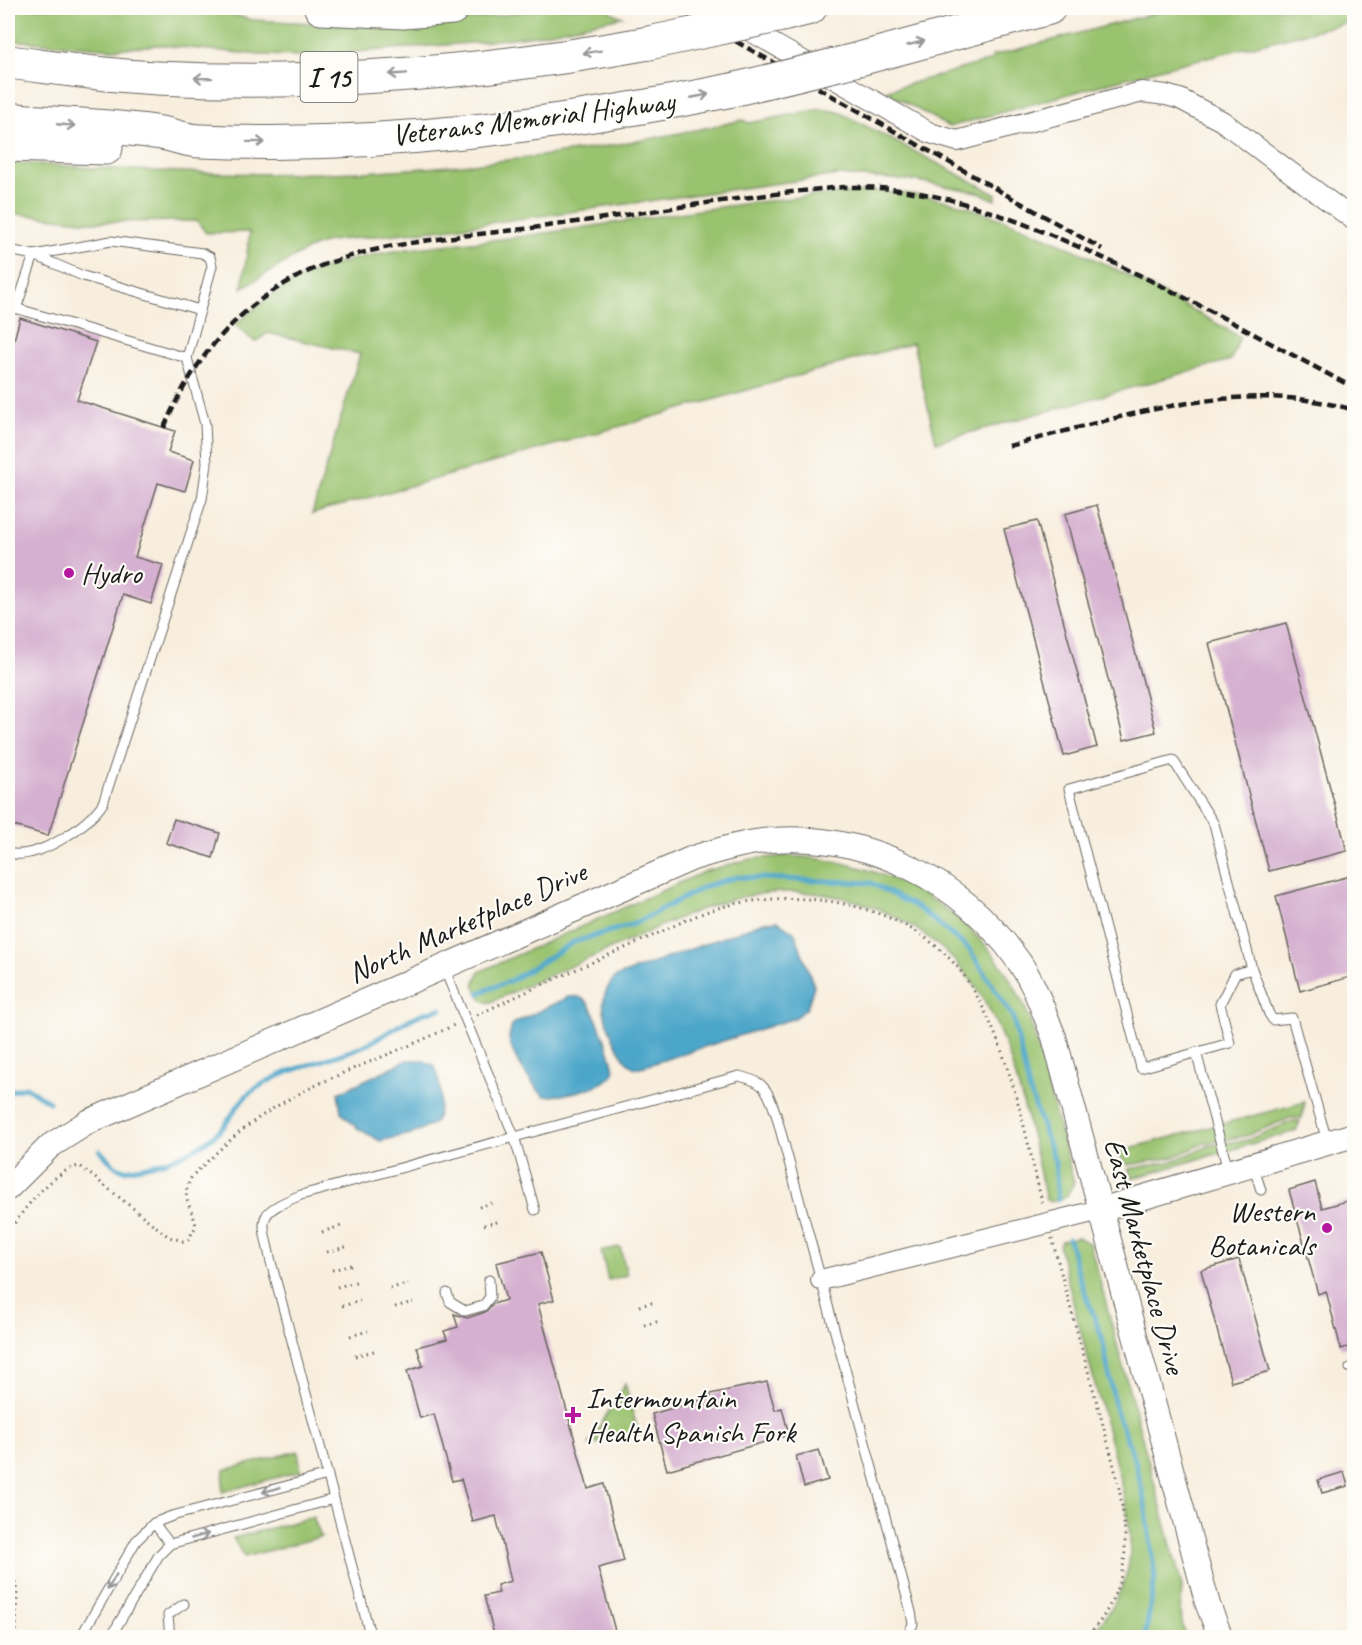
<svg xmlns="http://www.w3.org/2000/svg" width="1362" height="1645" viewBox="0 0 1362 1645" font-family="Caveat,sans-serif">
<rect width="100%" height="100%" fill="#fdfcf7"/>
<filter id="ink" filterUnits="userSpaceOnUse"><feTurbulence type="fractalNoise" baseFrequency=".0167" numOctaves="2"/><feDisplacementMap in="SourceGraphic" scale="12" xChannelSelector="R" yChannelSelector="G"/><feConvolveMatrix kernelMatrix="1 2 1 2 8 2 1 2 1" color-interpolation-filters="sRGB"/></filter>
<filter id="wash" filterUnits="userSpaceOnUse"><feTurbulence type="fractalNoise" baseFrequency=".008" numOctaves="4" result="noise"/><feDisplacementMap in="SourceGraphic" scale="24" xChannelSelector="R" yChannelSelector="G"/><feGaussianBlur stdDeviation="1.35" result="paint"/><feColorMatrix in="noise" values="0 0 0 0 0 0 0 0 0 0 0 0 0 0 0 0 0 1.4 0 .05"/><feComposite in="paint" operator="in"/></filter>
<g filter="url(#wash)">
<rect width="100%" height="100%" fill="#f8eede"/>
<!-- green -->
<path fill="#9ac36f" stroke="#5b7046" stroke-width="1.5" d="M8 8H213L251 20 375 26 424 27 546 8H604L622 17 536 35 482 42 306 56 261 55 159 45 113 49 8 40Z
M1174 8H1354V21L1163 68 949 127 885 91 992 60V56Z
M821 109 839 112 996 194 995 200 978 192 917 181 838 175 453 228 329 241 308 249 242 288 250 232 206 233 197 221 92 222 8 213V162C113 170 219 176 325 173 465 170 607 150 743 120L749 123Z
M873 191C905 193 938 196 968 207 1063 239 1154 287 1240 337L1231 360 936 442 913 343 312 514 360 354 268 333 255 342 235 325C259 304 284 283 314 272 379 246 450 246 518 237 637 221 754 198 873 191Z
M787 856C887 860 979 910 1023 1003 1033 1024 1037 1046 1043 1068 1053 1107 1064 1145 1074 1183L1066 1197 1050 1202 1046 1200C1032 1139 1018 1065 989 1009 941 916 831 873 730 900 691 911 654 929 617 946 574 965 531 983 489 1003L482 1000 474 985 479 972 706 871 750 859Z
M1305 1102 1302 1118H1290L1246 1136 1205 1143 1171 1158 1128 1165 1115 1152Z
M1293 1121H1300L1296 1131 1133 1178 1128 1169 1170 1162 1211 1145 1247 1140Z
M1078 1237 1090 1244 1182 1586 1180 1614 1186 1637H1089C1107 1617 1125 1590 1129 1562 1134 1523 1120 1482 1111 1444 1094 1378 1074 1312 1059 1245L1061 1241Z
M620 1247 627 1275 608 1280 601 1251Z
M625 1383 638 1432 589 1445Z
M298 1451 301 1471 222 1492 224 1470Z
M313 1517 321 1537 244 1557 233 1538Z"/>
<!-- water -->
<path fill="#4ba6c9" stroke="#346172" stroke-width="1.5" d="M778 921 795 933 814 986 807 1008 795 1018 645 1066 635 1068C620 1061 600 1015 604 998 605 990 610 984 615 977L764 922Z
M568 997C574 996 581 996 586 1001 595 1010 614 1060 614 1073 602 1089 564 1096 544 1096 532 1085 511 1056 509 1038 509 1034 512 1028 512 1024Z
M407 1060H422L435 1066C442 1087 443 1101 435 1123L412 1134 380 1141 357 1128 341 1112 338 1093Z"/>
<g fill="none" stroke-linecap="round" stroke-linejoin="round">
<!-- stream -->
<path stroke="#4ba6c9" stroke-width="5" d="M479 993 512 980 574 942 634 924 706 886 737 877 871 883 920 909 969 949 1013 1017 1029 1089 1055 1162 1058 1199
M8 1092 26 1087 49 1102
M100 1151 115 1166 124 1170C158 1166 200 1153 224 1126 233 1115 240 1099 252 1091 286 1067 326 1062 363 1046 391 1034 410 1013 441 1009
M1069 1239 1080 1280 1102 1337 1116 1411 1136 1463 1145 1504 1155 1577 1145 1638"/>
</g>
<g id="blocks">
<!-- building -->
<path fill="#d5b0d0" d="M20 318 96 342 77 400 175 431 168 452 194 460 185 491 158 483 135 557 163 565 151 604 123 595 48 836 8 824V338L14 340Z
M1097 505 1156 732 1124 740 1065 514Z
M1037 521 1097 747 1064 756 1004 529Z
M1286 623 1347 851 1269 871 1209 643Z
M174 819 220 833 213 858 166 843Z
M1354 875V976L1300 991 1276 896Z
M1315 1182 1322 1208 1354 1199V1345L1341 1349 1326 1291 1318 1294 1289 1190Z
M541 1252 554 1300 538 1304 588 1489 604 1484 624 1561 598 1568 617 1638H512L511 1634 495 1638 484 1596 499 1593 497 1585 511 1581 496 1516 473 1522 461 1479 452 1481 434 1414 420 1418 407 1371 423 1366 417 1347 447 1339 444 1331 458 1327 454 1314 467 1318 485 1312 493 1304 506 1300 496 1263Z
M1239 1259 1270 1371 1231 1382 1201 1270Z
M767 1382 775 1410 782 1408 789 1435 667 1470 652 1414 711 1397 710 1394Z
M819 1450 828 1480 804 1487 796 1456Z
M1344 1472 1348 1486 1322 1493 1318 1480Z"/>
</g>
</g>
<g filter="url(#ink)">
<use href="#blocks" fill-opacity="0" stroke="#696660" stroke-width="1.5"/>
<g fill="none" stroke-linecap="round" stroke-linejoin="round">
<!-- service casing -->
<g stroke="#696660" stroke-width="11">
<path id="service" d="M8 250 34 255 83 276 200 310
M8 306 187 358
M16 309 34 255
M1354 688V689
M8 853C36 861 88 827 103 803L202 499 207 464 205 424 187 358 212 266 210 257 202 253 111 241 34 255
M444 968 514 1136 535 1210
M1252 969 1235 974 1220 1004 1230 1043 1141 1068 1069 789 1173 760 1214 824 1252 969 1269 1014 1273 1020 1292 1018 1327 1141
M1196 1052 1228 1170
M1253 1165 1261 1190
M447 1293 450 1302 465 1311 483 1306 490 1297 489 1280
M1350 1368 1354 1367
M154 1523 170 1544
M80 1638 136 1541 154 1523 172 1516 328 1475
M110 1638 159 1555 170 1544 334 1499
M170 1638 168 1615 184 1604
M371 1638 271 1262C261 1216 255 1214 301 1195L739 1076C766 1082 767 1090 776 1114L911 1612 913 1624 906 1638"/>
</g>
<!-- minor casing -->
<g stroke="#696660" stroke-width="22">
<path id="minor" d="M710 8 930 133 957 141 1142 92 1166 95 1180 99 1222 121 1354 220
M821 1280 1100 1210"/>
</g>
<!-- tertiary casing -->
<g stroke="#696660" stroke-width="26">
<path id="tertiary" d="M8 1188 50 1146 88 1122 693 858C719 850 746 842 773 840 869 833 962 881 1017 959 1034 982 1043 1010 1054 1037L1208 1605 1221 1638
M1100 1210 1354 1135"/>
</g>
<!-- motorway casing -->
<g stroke="#696660" stroke-width="35">
<path id="motorway" d="M321 8 403 12 452 8
M782 15 810 8
M859 59 1049 8
M8 62C57 68 107 76 157 78 321 86 488 72 649 43
M8 119C58 125 111 125 161 133 174 135 187 141 201 141 378 149 558 125 732 90
M8 145 106 148"/>
</g>
<!-- path -->
<path stroke="#696660" stroke-width="3" stroke-dasharray="1.5 4.5" stroke-linecap="butt" d="M477 1015C534 988 592 962 650 937 674 926 700 912 726 906 814 885 926 907 974 991 1012 1057 1025 1133 1043 1206
M479 1207 496 1202
M484 1225 501 1221
M322 1232 341 1226
M8 1233C21 1212 54 1169 80 1166L169 1237 183 1241 188 1240 196 1226C192 1204 179 1200 192 1176 215 1154 239 1130 266 1113 324 1075 393 1056 454 1025
M1052 1238C1067 1297 1084 1356 1100 1414 1112 1458 1126 1503 1125 1548 1125 1578 1108 1618 1085 1638
M327 1252 346 1247
M332 1270 351 1265
M337 1287 356 1282
M390 1288 408 1284
M342 1306 360 1301
M639 1306 655 1302
M395 1307 413 1302
M644 1325 660 1321
M350 1336 368 1331
M355 1356 374 1351
M8 1546 17 1592 16 1638"/>
<!-- service -->
<use href="#service" stroke="#fff" stroke-width="9"/>
<!-- minor -->
<use href="#minor" stroke="#fff" stroke-width="20"/>
<!-- tertiary -->
<use href="#tertiary" stroke="#fff" stroke-width="24"/>
<!-- motorway -->
<use href="#motorway" stroke="#fff" stroke-width="33"/>
<!-- rail -->
<path stroke="#1c1c1c" stroke-width="4.5" stroke-dasharray="9 4.5" stroke-linecap="butt" d="M677 8 1102 249
M164 428C191 363 233 311 295 278 365 240 469 237 547 226 646 213 745 195 844 187 932 185 1009 216 1088 251 1179 292 1266 341 1354 388
M1009 446C1122 417 1238 376 1354 410"/>
<!-- motorway-bridge casing -->
<g stroke="#696660" stroke-width="35" stroke-linecap="butt">
<path id="motorway-bridge" d="M649 43 782 15
M732 90 859 59"/>
</g>
<!-- motorway-bridge -->
<use href="#motorway-bridge" stroke="#fff" stroke-width="33"/>
</g>
<!-- one-way arrows -->
<defs><path id="oneway-shaft" d="M-6 0H5M1.5-3L5.5 0L1.5 3" fill="none" stroke-width="1.6" stroke-linecap="round" stroke-linejoin="round" transform="scale(1.5)"/></defs>
<g stroke="#999">
<use href="#oneway-shaft" transform="translate(916 43) rotate(-15)"/>
<use href="#oneway-shaft" transform="translate(592 52) rotate(171)"/>
<use href="#oneway-shaft" transform="translate(398 74) rotate(176)"/>
<use href="#oneway-shaft" transform="translate(203 78) rotate(-179)"/>
<use href="#oneway-shaft" transform="translate(700 96) rotate(-11)"/>
<use href="#oneway-shaft" transform="translate(66 125) rotate(5)"/>
<use href="#oneway-shaft" transform="translate(256 142) rotate(1)"/>
<use href="#oneway-shaft" transform="translate(271 1490) rotate(165)"/>
<use href="#oneway-shaft" transform="translate(200 1536) rotate(-16)"/>
<use href="#oneway-shaft" transform="translate(112 1582) rotate(120)"/>
</g>
</g>
<!-- markers -->
<g fill="#b5179e" stroke="#fdfcf7" stroke-width="2">
<circle cx="69" cy="573" r="6"/>
<circle cx="1327" cy="1228" r="6"/>
<path d="M570 1406h6v6h6v6h-6v6h-6v-6h-6v-6h6z"/>
</g>
<g text-anchor="middle" dominant-baseline="central" stroke-width="4.5" stroke-linejoin="round" paint-order="stroke">
<!-- shield labels -->
<rect fill="#fdfcf7" stroke="#605f5e" stroke-width="1.5" x="300.5" y="52" width="57" height="50" rx="4.5"/>
<g font-size="28" font-weight="bold" fill="#1c1c1c">
<text x="329" y="77">I 15</text>
</g>
<!-- street labels -->
<g font-size="30" fill="#1c1c1c" stroke="#fdfcf7">
<text transform="translate(533 118) rotate(-7)">Veterans Memorial Highway</text>
<text transform="translate(467 922) rotate(-24)">North Marketplace Drive</text>
<text transform="translate(1145 1256) rotate(75)">East Marketplace Drive</text>
</g>
<!-- poi labels -->
<g font-size="30" fill="#1c1c1c" stroke="#fdfcf7" text-anchor="start">
<text x="81" y="573">Hydro</text>
<text x="1315" y="1211" text-anchor="end">Western<tspan x="1315" dy="34">Botanicals</tspan></text>
<text x="586" y="1398">Intermountain<tspan x="586" dy="34">Health Spanish Fork</tspan></text>
</g>
</g>
<!-- margin -->
<rect width="1362" height="1645" fill="none" stroke="#fdfcf7" stroke-width="30"/>
</svg>
